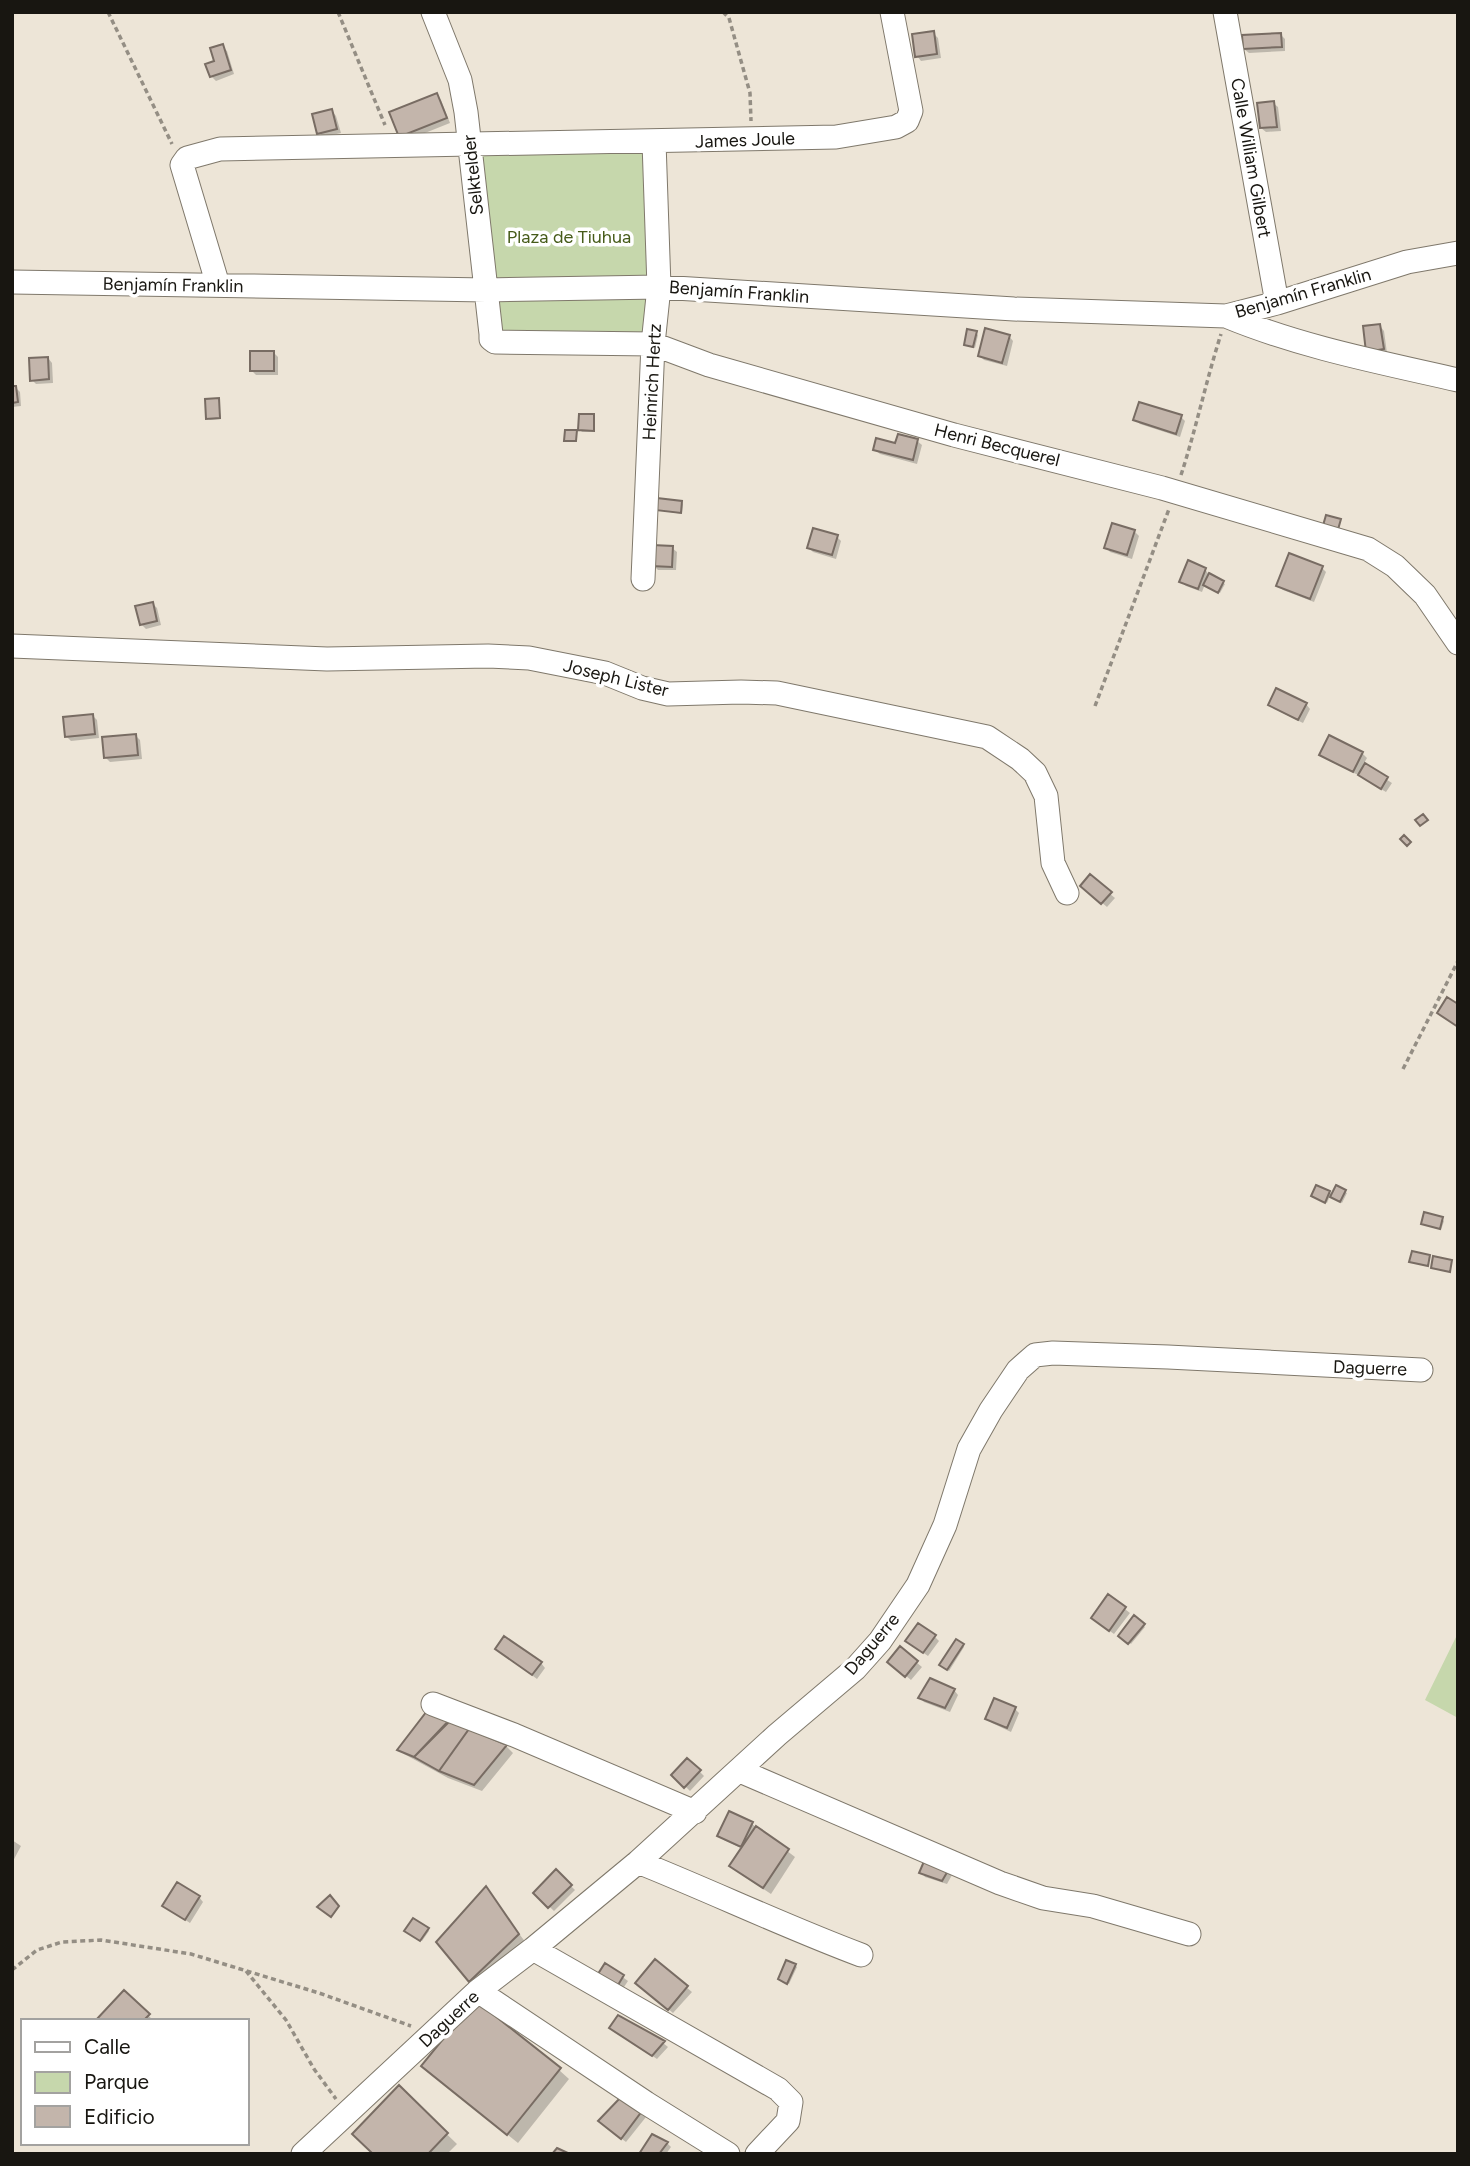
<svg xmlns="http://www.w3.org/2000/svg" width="1470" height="2166" viewBox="0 0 1470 2166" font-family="Figtree,sans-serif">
<rect width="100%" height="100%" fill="#ede5d7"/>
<!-- green -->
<path fill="#c6d7ac" d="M650 144 651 341 497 340 473 147Z
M1458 1633V1718L1425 1700Z"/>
<!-- shadow -->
<path fill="#0003" d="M933 33 938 38 941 58 921 61 917 56Z
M1280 34 1285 39V51L1249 53 1244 49Z
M222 46 227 51 234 74 216 81 211 76Z
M436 95 441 100 450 123 405 141 391 113Z
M1273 103 1278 107 1281 131 1266 132 1261 128Z
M332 111 336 116 341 133 323 137 319 133Z
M1380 326 1384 331 1387 353 1372 355Z
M976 333 978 335 975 348 967 346 966 345Z
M1009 336 1013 341 1007 366 984 360 980 356Z
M274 353 278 357V375H256L252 371Z
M48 358 52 363 53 383 36 384 32 380Z
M12 388H16L20 392 21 406 12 407Z
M218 399 221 419 210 420 208 418Z
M593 416 595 418V432H582L580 430Z
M1181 417 1185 421 1180 437 1140 424 1135 419Z
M917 441 922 445 917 464 880 454 875 450Z
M681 502 683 504 682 514 657 510Z
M1113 525 1135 532 1139 536 1132 559 1110 552 1106 547Z
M837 537 841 541 836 559 813 552 809 548Z
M672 548 677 552 676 570H658L653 565Z
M1322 568 1326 572 1314 602 1283 590 1278 586Z
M1205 569 1209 575 1225 584 1220 593 1205 584 1202 592 1186 586 1181 581Z
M152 603 157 608 161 625 146 629 141 624Z
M1306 704 1310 709 1303 723 1274 709 1270 705Z
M93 716 97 720 99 738 71 741 66 736Z
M136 736 140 740 142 759 110 762 106 758Z
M1362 753 1367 758 1363 765 1392 783 1386 792 1364 779 1359 774 1358 775 1326 759 1321 754Z
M1087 890 1110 894 1115 898 1107 907Z
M1329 1192 1333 1195 1345 1192 1347 1193 1342 1203 1330 1196 1327 1203 1315 1198Z
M1442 1219 1444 1221 1441 1230 1423 1223Z
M1108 1596 1130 1613 1114 1634 1097 1622Z
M1134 1618 1145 1627 1131 1644 1120 1636Z
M935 1637 939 1641 928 1656 912 1645Z
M963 1645 964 1647 949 1671 943 1667Z
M497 1649 541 1663 545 1668 537 1679Z
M900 1649 922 1667 911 1680 894 1666Z
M954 1690 958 1695 950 1712 924 1702 920 1698Z
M1015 1709 1019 1713 1011 1732 992 1723 987 1719Z
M506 1746 513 1753 482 1791 448 1778 404 1754 400 1750Z
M688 1760 704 1776 690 1791 674 1775Z
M752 1824 795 1857 771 1894 739 1873 732 1865 743 1849 724 1840 720 1835Z
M12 1840 21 1846 12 1863Z
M948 1870 952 1875 947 1884 925 1877 921 1872Z
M556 1872 575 1890 554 1911 535 1893Z
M486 1889 526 1943 477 1988 438 1942Z
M199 1897 203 1902 190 1923 164 1906Z
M428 1929 429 1931 422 1941 408 1932Z
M655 1961 692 1992 673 2013 642 1987Z
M606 1965 628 1981 620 1993Z
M795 1965 797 1967 789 1984 781 1981Z
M124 1992 154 2021H98Z
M619 2017 663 2043 668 2047 657 2059 611 2028Z
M559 2070 569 2079 518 2143 434 2076Z
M399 2088 457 2144 447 2154H375Z
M641 2112 646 2117 626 2142 605 2126Z
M667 2143 671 2147 666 2154H641Z"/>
<!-- building -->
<path fill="#c3b5ab" stroke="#786c63" stroke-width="2" d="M934 31 937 54 915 57 912 34Z
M1281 33 1282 47 1243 49 1242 35Z
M223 44 231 70 210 77 205 64 214 61 210 48Z
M437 93 447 118 399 137 389 112Z
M1274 101 1277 127 1260 128 1257 103Z
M332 109 337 129 317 134 312 114Z
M1380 324 1384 349 1366 352 1363 326Z
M985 328 1010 335 1002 363 978 356Z
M967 329 977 331 973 347 964 345Z
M250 351H274V371H250Z
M48 357 49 379 30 381 29 358Z
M12 386H16L18 402 12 403Z
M219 398 220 418 206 419 205 399Z
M1139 402 1182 415 1176 434 1133 420Z
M579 414H594V431L578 430Z
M565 430H577L576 441H564Z
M898 434 918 439 913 460 873 450 876 438 895 443Z
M657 498 682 501 681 513 655 510Z
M1326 515 1341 519 1337 533 1322 529Z
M1112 523 1135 530 1127 555 1104 548Z
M813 528 838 535 832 555 807 548Z
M652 545 673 546 672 567 651 566Z
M1289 553 1323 566 1310 599 1276 586Z
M1188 560 1206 568 1198 589 1179 582Z
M1209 573 1224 581 1218 593 1203 585Z
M153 602 157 621 140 625 135 606Z
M1276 688 1307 703 1298 720 1268 705Z
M93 714 95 734 65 737 63 717Z
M136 734 138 755 104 758 102 737Z
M1329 735 1363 752 1353 772 1319 755Z
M1365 763 1388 777 1381 789 1358 775Z
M1423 814 1428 820 1420 826 1415 820Z
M1404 835 1411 842 1407 846 1400 839Z
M1090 874 1112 892 1101 904 1080 886Z
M1447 997 1458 1004V1027L1437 1013Z
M1316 1185 1330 1191 1325 1203 1311 1196Z
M1336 1185 1346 1190 1340 1202 1330 1197Z
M1424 1212 1443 1217 1440 1229 1421 1224Z
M1412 1251 1430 1255 1428 1266 1409 1262Z
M1433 1256 1452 1260 1450 1272 1431 1268Z
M1108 1594 1126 1607 1109 1631 1091 1618Z
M1134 1615 1145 1624 1128 1644 1118 1636Z
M918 1623 936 1635 923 1653 905 1641Z
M504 1636 542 1662 532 1675 495 1649Z
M956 1639 964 1644 947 1670 939 1665Z
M900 1646 918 1661 905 1677 887 1662Z
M930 1678 955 1689 945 1708 918 1698Z
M994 1698 1016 1707 1007 1728 985 1719Z
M430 1707 450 1721 414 1757 397 1750Z
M453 1716 469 1729 439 1771 414 1757Z
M469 1729 507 1745 474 1785 439 1771Z
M687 1758 701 1770 684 1788 671 1775Z
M729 1811 753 1822 741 1847 717 1836Z
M756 1826 789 1849 763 1888 729 1866Z
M925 1859 949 1869 942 1881 919 1873Z
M556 1869 572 1885 548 1908 533 1893Z
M177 1882 200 1896 185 1920 162 1906Z
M486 1886 519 1934 469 1982 436 1942Z
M330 1895 339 1906 331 1917 317 1907Z
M413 1918 429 1928 420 1941 404 1931Z
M655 1959 688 1986 668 2010 635 1983Z
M786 1960 796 1964 787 1984 778 1979Z
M605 1963 624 1975 615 1990 596 1977Z
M124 1990 150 2014 143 2021H95Z
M475 2000 561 2068 507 2135 421 2066Z
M618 2015 665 2041 652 2056 609 2028Z
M399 2085 448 2133 428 2154H373L352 2134Z
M620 2098 642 2111 621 2139 598 2121Z
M652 2134 668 2142 659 2154H639Z
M557 2148 570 2154H552Z"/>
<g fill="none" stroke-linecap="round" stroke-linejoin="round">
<!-- minor casing -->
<g stroke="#7f786b" stroke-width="25">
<path id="minor" d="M433 12 460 80 466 112 491 334V339L495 342 653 344 709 365 954 435 1162 488 1368 549 1395 566 1425 595 1458 643
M1225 12 1277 303
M12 282 486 290 659 287 1014 309 1226 316 1277 303 1407 262 1458 253
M218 285 182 165 187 158 220 149 836 137 896 127 907 121 911 111 892 12
M1226 316C1301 347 1379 362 1458 380
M643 579 653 344 659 287 654 142
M12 646 327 659 488 656 529 658 605 673 642 688 668 694 741 692 777 693 987 737 1020 759 1035 773 1046 796 1053 863 1067 893
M433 1704 514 1735 695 1812
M740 1771 1000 1883 1043 1898 1093 1906 1189 1934
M638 1862C713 1892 786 1927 861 1955
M533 1949 778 2089 791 2102 788 2121 757 2154
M478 1991 646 2103 728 2154
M303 2154 478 1991 533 1949 638 1862 777 1735 855 1669 880 1641 918 1585 945 1525 969 1449 991 1410 1018 1370 1035 1355 1053 1353 1168 1357 1421 1370"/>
</g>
<!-- path -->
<path stroke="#948e84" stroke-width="3.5" stroke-dasharray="5 3.5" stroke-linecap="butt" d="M108 12 172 144
M338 12 385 125
M723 12 729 18 750 93 751 121
M1181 475C1196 429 1206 381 1221 334
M1095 706 1169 509
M1403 1069 1458 961
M12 1970 37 1950 62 1942 101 1940 191 1954 319 1993 411 2026
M246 1971 286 2020 314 2069 336 2099"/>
<!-- minor -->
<use href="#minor" stroke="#fff" stroke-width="23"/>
</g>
<g text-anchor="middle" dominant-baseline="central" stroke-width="7" stroke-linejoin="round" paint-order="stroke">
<!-- street labels -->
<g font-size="18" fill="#181611" stroke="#fff">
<text transform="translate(745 140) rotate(-2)">James Joule</text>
<text transform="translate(1251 158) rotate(80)">Calle William Gilbert</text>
<text transform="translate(473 175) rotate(-96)">Selktelder</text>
<text transform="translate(173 285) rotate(1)">Benjamín Franklin</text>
<text transform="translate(739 292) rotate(4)">Benjamín Franklin</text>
<text transform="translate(1303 293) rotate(-16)">Benjamín Franklin</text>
<text transform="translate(652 382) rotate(-87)">Heinrich Hertz</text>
<text transform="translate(997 445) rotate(14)">Henri Becquerel</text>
<text transform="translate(616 678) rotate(14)">Joseph Lister</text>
<text transform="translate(1370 1368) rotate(2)">Daguerre</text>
<text transform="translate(872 1644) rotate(-50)">Daguerre</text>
<text transform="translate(449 2019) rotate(-43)">Daguerre</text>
</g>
<!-- park labels -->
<g font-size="18" fill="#465b19" stroke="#fff">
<text x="569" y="237">Plaza de Tiuhua</text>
</g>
</g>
<!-- border -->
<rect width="1470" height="2166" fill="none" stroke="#181611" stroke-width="28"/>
<!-- legend -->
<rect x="21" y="2019" width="228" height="126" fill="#ffffff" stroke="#a3a2a0" stroke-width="2"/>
<rect x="35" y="2042" width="35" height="10" fill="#ffffff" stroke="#a3a2a0" stroke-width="2"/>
<text x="84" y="2054" font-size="21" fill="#181611">Calle</text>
<rect x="35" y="2072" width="35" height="21" fill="#c6d7ac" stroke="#a3a2a0" stroke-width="2"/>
<text x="84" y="2089" font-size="21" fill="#181611">Parque</text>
<rect x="35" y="2106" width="35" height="21" fill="#c3b5ab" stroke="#a3a2a0" stroke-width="2"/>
<text x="84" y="2124" font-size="21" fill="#181611">Edificio</text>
</svg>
